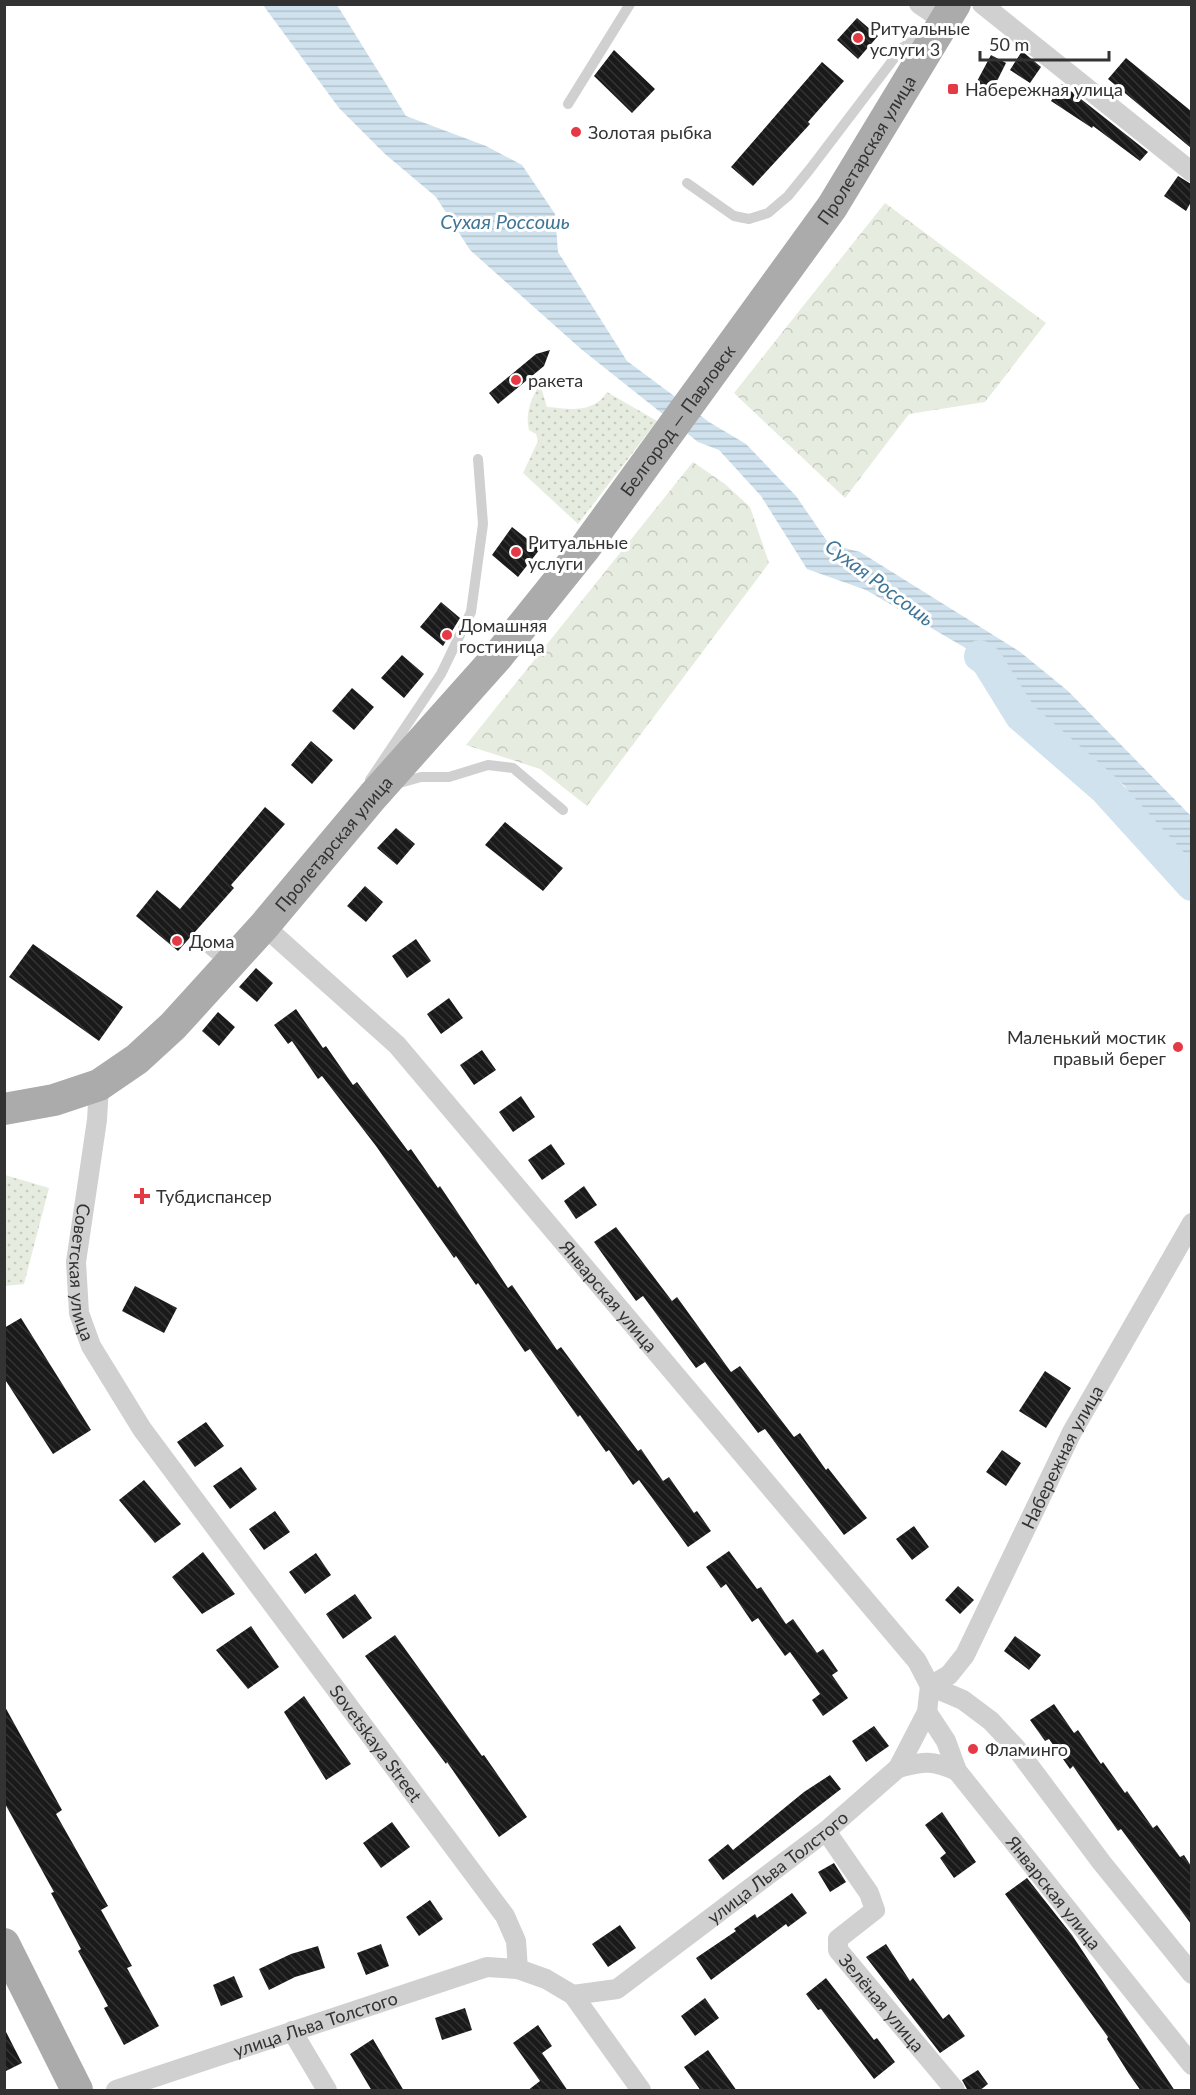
<svg xmlns="http://www.w3.org/2000/svg" width="1196" height="2095" viewBox="0 0 1196 2095" font-family="Lato,sans-serif">
<defs>
<pattern id="forest-crowns" width="20" height="18" patternUnits="userSpaceOnUse" patternTransform="scale(1.5)"><rect width="20" height="18" fill="#e6ecdf"/><path d="M2 6a3 3 0 1 1 6 0M12 15a3 3 0 1 1 6 0" fill="none" stroke="#c6cbc0"/></pattern>
<pattern id="park-dots" width="8" height="8" patternUnits="userSpaceOnUse" patternTransform="scale(1.5)"><rect width="8" height="8" fill="#e6ecdf"/><path d="M2 2h.1M6 6h.1" fill="none" stroke="#c6cbc0" stroke-width="1.8" stroke-linecap="round"/></pattern>
<pattern id="water-rules" width="6" height="5" patternUnits="userSpaceOnUse" patternTransform="scale(1.5)"><rect width="6" height="5" fill="#cfe2ee"/><path d="M0 2.5h6" fill="none" stroke="#b2c2cd"/></pattern>
<pattern id="building-back-hatch" width="6" height="6" patternUnits="userSpaceOnUse" patternTransform="scale(1.5)"><rect width="6" height="6" fill="#1a1a1a"/><path d="M-1 5l2 2M0 0l6 6M5-1l2 2" fill="none" stroke="#333"/></pattern>
</defs>
<rect width="100%" height="100%" fill="#fff"/>
<!-- forest -->
<path fill="url(#forest-crowns)" d="M885 203 1046 323 985 402 909 414 845 498 734 393Z
M693 462 725 484 750 507 769 563 587 806 540 769 466 745Z"/>
<!-- park -->
<path fill="url(#park-dots)" d="M540 384 547 407C570 409 593 414 607 392L657 421 578 524 523 473 538 441 536 434 529 430C525 413 531 399 540 384Z
M5 1175 49 1188 24 1284 5 1286Z"/>
<!-- water -->
<path fill="url(#water-rules)" d="M263 5H337L406 116 486 146 522 165 555 214 558 252 627 361 709 422 746 444 796 496 829 544 860 552 1019 651 1068 691 1191 816V900L1147 831 1125 786 1068 738 1036 729 1021 716 1003 686 969 650 866 590 807 569 761 496 719 450 698 442 581 349 470 250 436 197 385 154 339 108Z"/>
<g fill="none" stroke-linecap="round" stroke-linejoin="round">
<!-- river -->
<path stroke="#cfe2ee" stroke-width="32" d="M980 656 987 661 1021 716 1105 789 1192 885"/>
</g>
<!-- building -->
<path fill="url(#building-back-hatch)" d="M857 18 878 36 858 59 837 40Z
M614 50 655 89 632 113 594 76Z
M1022 51 1041 67 1030 83 1010 70Z
M991 55 1006 63 991 93 975 85Z
M1126 58 1191 111V148L1108 79Z
M822 62 844 81 808 122 810 124 753 186 731 167Z
M1062 84 1148 152 1140 161 1093 126 1092 128 1051 101Z
M1178 176 1191 184V202L1186 211 1164 196Z
M550 350 544 366 498 404 489 393 536 354Z
M512 527 540 549 518 577 492 555Z
M441 602 460 618 443 646 420 627Z
M402 655 424 674 404 698 381 678Z
M352 688 374 707 354 730 332 711Z
M311 741 333 760 312 784 291 765Z
M265 807 285 824 231 885 234 888 178 951 136 916 157 890 180 909Z
M505 822 563 868 543 891 485 845Z
M396 828 415 844 397 865 377 848Z
M365 886 383 902 366 922 347 906Z
M416 939 431 961 407 978 392 956Z
M33 944 123 1007 99 1041 9 977Z
M256 968 273 983 257 1002 239 987Z
M449 998 463 1018 441 1034 427 1014Z
M296 1009 323 1048 326 1046 353 1085 357 1082 408 1151 411 1149 438 1188 440 1186 508 1288 512 1285 557 1350 561 1347 638 1451 641 1449 663 1481 669 1477 694 1513 697 1511 711 1531 688 1547 639 1480 633 1485 609 1450 606 1452 580 1415 578 1417 530 1349 525 1352 478 1283 476 1285 456 1256 454 1258 376 1146 322 1076 318 1079 292 1041 288 1044 274 1025Z
M218 1012 235 1027 219 1046 202 1031Z
M482 1050 496 1070 474 1085 460 1065Z
M521 1096 535 1117 513 1132 499 1112Z
M551 1144 565 1164 542 1180 528 1160Z
M584 1186 597 1205 576 1219 564 1201Z
M616 1227 672 1301 677 1297 731 1372 740 1366 794 1437 800 1433 826 1470 828 1468 867 1518 844 1535 765 1429 758 1433 705 1362 696 1368 643 1296 636 1301 594 1242Z
M135 1286 177 1308 164 1333 122 1311Z
M21 1318 91 1430 53 1454 4 1378V1328Z
M1045 1371 1071 1388 1046 1428 1019 1411Z
M206 1422 224 1446 195 1467 177 1442Z
M1002 1450 1021 1463 1006 1486 986 1472Z
M241 1467 257 1489 230 1509 213 1486Z
M144 1480 181 1524 155 1543 119 1500Z
M275 1511 290 1532 264 1550 249 1529Z
M914 1526 929 1547 912 1560 896 1539Z
M729 1551 757 1589 761 1587 786 1624 793 1619 817 1653 823 1649 838 1671 832 1675 848 1698 823 1716 812 1700 820 1694 790 1652 785 1656 758 1618 752 1622 726 1584 721 1588 706 1567Z
M203 1552 235 1594 202 1614 172 1577Z
M316 1553 331 1575 305 1594 289 1572Z
M958 1586 974 1600 960 1614 945 1600Z
M355 1594 372 1618 343 1639 326 1614Z
M251 1626 279 1667 248 1689 216 1650Z
M395 1635 482 1756 484 1755 527 1817 499 1837 447 1762 446 1764 365 1656Z
M1015 1636 1041 1655 1029 1670 1004 1651Z
M304 1696 351 1764 326 1780 284 1712Z
M1054 1704 1074 1733 1078 1730 1101 1764 1103 1762 1125 1793 1127 1791 1153 1828 1157 1825 1180 1857 1184 1855 1191 1866V1924L1121 1829 1118 1831 1073 1766 1070 1769 1049 1739 1045 1741 1030 1720Z
M4 1705 62 1810 56 1814 108 1906 101 1910 132 1966 127 1968 159 2026 124 2045 104 2008 108 2006 78 1951 81 1949 51 1893 54 1892 4 1802Z
M874 1726 889 1746 866 1762 852 1741Z
M830 1775 841 1789 723 1880 708 1860 728 1844 733 1850 804 1792Z
M942 1812 976 1862 954 1878 940 1858 946 1853 925 1825Z
M392 1822 410 1847 381 1868 363 1843Z
M834 1863 846 1882 830 1892 818 1872Z
M1027 1878 1072 1935 1175 2091H1141L1129 2074 1107 2039 1108 2037 1005 1894Z
M792 1893 807 1913 788 1927 786 1924 711 1980 696 1958 736 1931 734 1929 755 1914 757 1918Z
M430 1900 443 1919 419 1936 406 1917Z
M620 1925 636 1948 608 1967 592 1944Z
M381 1944 389 1966 366 1975 357 1953Z
M886 1944 910 1981 913 1978 943 2019 949 2014 965 2036 940 2053 866 1957Z
M318 1946 325 1968 295 1977 269 1990 259 1969 291 1954Z
M234 1976 243 1997 221 2006 213 1985Z
M826 1978 874 2040 877 2038 895 2062 874 2079 821 2009 818 2010 806 1994Z
M705 1998 719 2018 695 2036 681 2016Z
M465 2008 472 2030 442 2040 435 2018Z
M538 2025 552 2046 542 2053 568 2091H527L540 2081 513 2043Z
M4 2028 22 2063 4 2072Z
M373 2039 389 2066 404 2091H372L350 2054Z
M708 2050 737 2091H701L684 2067Z
M978 2070 988 2084 979 2091H968L962 2080Z"/>
<g fill="none" stroke-linecap="round" stroke-linejoin="round">
<!-- lane -->
<path stroke="#d0d0d0" stroke-width="10" d="M568 104 630 4
M687 183 734 216 749 219 768 213 788 196 810 169 902 48 926 32
M370 780 441 674 471 612 483 524 478 459
M396 784 421 777H449L488 765 513 768 563 810
M196 939 226 963"/>
<!-- street -->
<g stroke="#d0d0d0" stroke-width="20">
<path d="M919 4 944 21"/>
<path d="M982 4 1192 172"/>
<path id="s1" d="M264 926 397 1045 917 1661 930 1686"/>
<path id="s2" d="M99 1085 97 1120 76 1262 79 1313 91 1346 142 1429 505 1916 516 1941 518 1969 546 1979 573 1995 641 2090"/>
<path id="s3" d="M930 1686 949 1675 965 1655 1072 1432 1192 1223"/>
<path d="M930 1686 963 1700 991 1721 1016 1748 1102 1863 1192 1974"/>
<path id="s4" d="M927 1712 946 1741 957 1771 1192 2065"/>
<path d="M898 1768C924 1761 933 1760 957 1771"/>
<path id="s5" d="M826 1831 869 1893 875 1910 838 1939V1950L955 2090"/>
<path id="s6" d="M573 1995 617 1989 826 1831 898 1768 927 1712 930 1686"/>
<path d="M292 2031 327 2090"/>
<path id="s7" d="M116 2090 487 1967 518 1969"/>
</g>
<!-- primary -->
<g stroke="#ababab" stroke-width="32">
<path id="s8" d="M4 1109 54 1100 99 1085 137 1059 173 1026 264 926 373 796 498 656 584 549 832 207 955 4"/>
<path d="M4 1944 77 2090"/>
</g>
</g>
<!-- markers -->
<g fill="#e63946" stroke="#fff" stroke-width="2">
<circle cx="858" cy="38" r="6"/>
<rect x="947" y="83" width="12" height="12" rx="3"/>
<circle cx="576" cy="132" r="6"/>
<circle cx="516" cy="380" r="6"/>
<circle cx="516" cy="552" r="6"/>
<circle cx="447" cy="635" r="6"/>
<circle cx="177" cy="941" r="6"/>
<circle cx="1178" cy="1047" r="6"/>
<path d="M139 1187h6v6h6v6h-6v6h-6v-6h-6v-6h6z"/>
<circle cx="973" cy="1749" r="6"/>
</g>
<g text-anchor="middle" dominant-baseline="central" stroke-width="6" stroke-linejoin="round" paint-order="stroke">
<!-- poi labels -->
<g font-size="18" fill="#333" stroke="#fff" text-anchor="start">
<text x="870" y="28">Ритуальные<tspan x="870" dy="21">услуги 3</tspan></text>
<text x="965" y="89">Набережная улица</text>
<text x="588" y="132">Золотая рыбка</text>
<text x="528" y="380">ракета</text>
<text x="528" y="542">Ритуальные<tspan x="528" dy="21">услуги</tspan></text>
<text x="459" y="625">Домашняя<tspan x="459" dy="21">гостиница</tspan></text>
<text x="189" y="941">Дома</text>
<text x="1166" y="1037" text-anchor="end">Маленький мостик<tspan x="1166" dy="21">правый берег</tspan></text>
<text x="156" y="1196">Тубдиспансер</text>
<text x="985" y="1749">Фламинго</text>
</g>
<!-- street labels -->
<g font-size="18" fill="#333" stroke="#fff">
<text stroke="none"><textPath href="#s8" startOffset="1312">Пролетарская улица</textPath></text>
<text stroke="none"><textPath href="#s8" startOffset="982">Белгород — Павловск</textPath></text>
<text stroke="none"><textPath href="#s8" startOffset="436">Пролетарская улица</textPath></text>
<text stroke="none"><textPath href="#s2" startOffset="189">Советская улица</textPath></text>
<text stroke="none"><textPath href="#s1" startOffset="507">Январская улица</textPath></text>
<text stroke="none"><textPath href="#s3" startOffset="268">Набережная улица</textPath></text>
<text stroke="none"><textPath href="#s2" startOffset="754">Sovetskaya Street</textPath></text>
<text stroke="none"><textPath href="#s6" startOffset="246">улица Льва Толстого</textPath></text>
<text stroke="none"><textPath href="#s4" startOffset="222">Январская улица</textPath></text>
<text stroke="none"><textPath href="#s5" startOffset="220">Зелёная улица</textPath></text>
<text stroke="none"><textPath href="#s7" startOffset="210">улица Льва Толстого</textPath></text>
</g>
<!-- water labels -->
<g font-size="20" font-style="italic" fill="#3f7597" stroke="#fff">
<text x="505" y="221">Сухая Россошь</text>
<text transform="translate(880 582) rotate(37)">Сухая Россошь</text>
</g>
</g>
<!-- border -->
<rect width="1196" height="2095" fill="none" stroke="#333333" stroke-width="12"/>
<!-- scale -->
<path d="M980 51v9h129v-9" fill="none" stroke="#333333" stroke-width="3"/>
<text x="989" y="51" font-size="18" fill="#333333" stroke="#ffffff" stroke-width="4.5" paint-order="stroke">50 m</text>
</svg>
